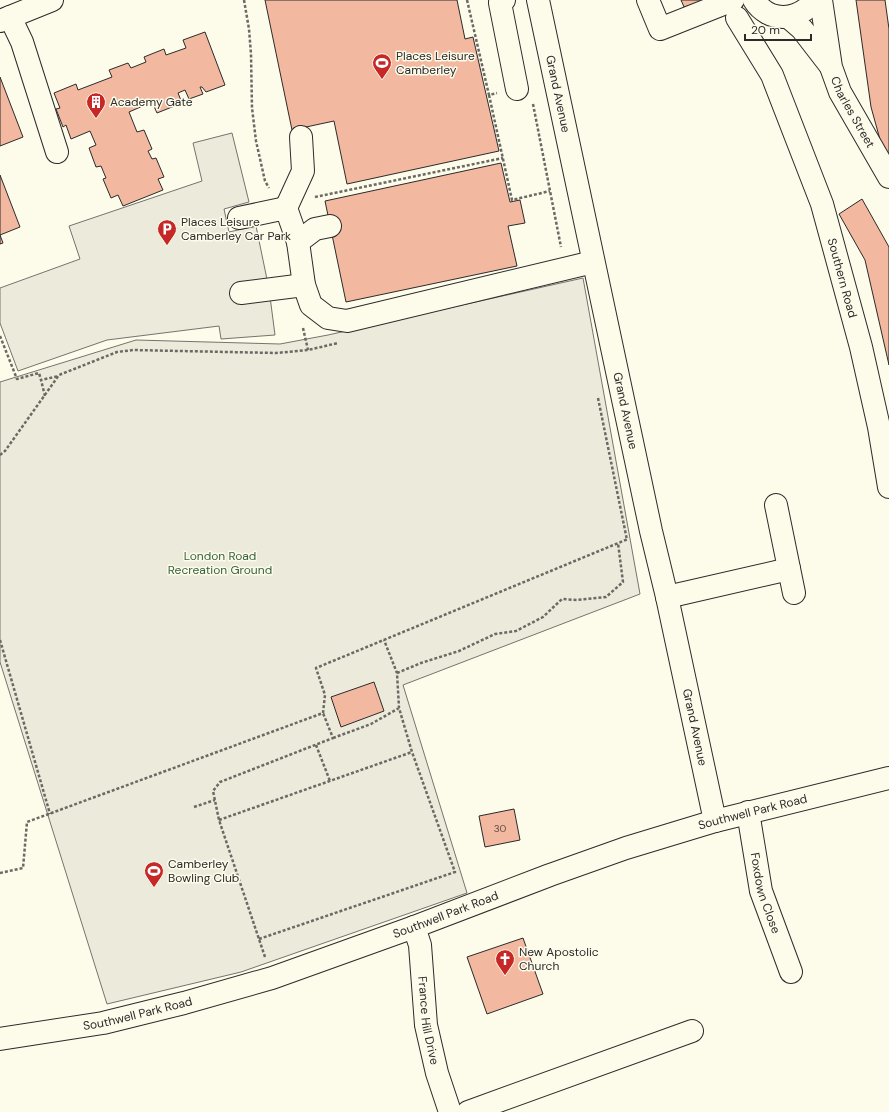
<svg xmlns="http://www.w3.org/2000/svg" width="889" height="1112" viewBox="0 0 889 1112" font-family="'DM Sans',sans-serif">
<rect width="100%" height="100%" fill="#fdfbea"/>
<!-- green -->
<path fill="#ecebdb" stroke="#74746e" d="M583 278 640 594 403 685 467 893 241 972 107 1004 0 662V382L136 340 280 344 328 335Z"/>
<!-- parking -->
<path fill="#eceadb" stroke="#74746e" d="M232 133 249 202 224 209 229 232 256 226 269 289 275 335 221 339 219 326 107 340 18 371 0 323V288L80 259 69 226 202 181 193 143Z"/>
<!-- building -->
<path fill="#f2b8a0" stroke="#2b2b2b" d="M265 0H457L465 39 473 37 499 151 347 184 334 121 292 130Z
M681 0H709L684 7Z
M856 0H885L889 29V172L871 107Z
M205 32 225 85 206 92 202 87H200L203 94 189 99 185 90 178 93 182 103 157 113 152 102 129 112 137 132 144 130 152 149 148 151 152 159 156 158 164 177 158 179 163 190 123 206 118 195 111 198 103 179 106 178 101 166 96 167 89 148 96 145 90 131 71 139 66 125 63 127 56 109 60 108 54 93 76 84 78 90 112 77 109 70 128 63 131 68 146 62 144 57 164 49 166 55 186 48 183 40Z
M0 77 23 137 0 146Z
M501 163 510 202 520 200 525 223 508 226 517 266 346 302 325 201Z
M0 175 20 227 0 235 3 243 0 244Z
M862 199 889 247V365L865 260 839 214Z
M374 682 384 711 341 727 331 697Z
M514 809 520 840 485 847 479 816Z
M523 938 543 994 487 1014 467 957Z"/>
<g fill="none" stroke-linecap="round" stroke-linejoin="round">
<!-- minor casing -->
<g stroke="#2b2b2b" stroke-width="24">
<g id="minor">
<path d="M504 0 500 3 517 89"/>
<path id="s1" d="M538 0 651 531 667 597 715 821"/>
<path d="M648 0 660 29 733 0"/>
<path d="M754 0C769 24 799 21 815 0"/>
<path id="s2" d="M821 0 831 67 840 92 889 177"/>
<path d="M10 17 22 42 57 152"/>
<path d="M788 17 802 29 829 64"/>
<path id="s3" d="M737 18 772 75 822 204 861 347 879 427 889 487"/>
<path d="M286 208 303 171 301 137"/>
<path d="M239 218 286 208 298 242 304 285 311 305 328 318 347 321 593 262"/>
<path d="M298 242 315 229 330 226"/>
<path d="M241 293 304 285"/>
<path d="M776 505 794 593"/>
<path d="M667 597 789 569"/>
<path id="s4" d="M748 812 761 891 791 972"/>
<path id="s5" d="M414 927 420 945 426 1025 437 1073 450 1112"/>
<path id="s6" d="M0 1039 103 1023 184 1003 272 978 414 927 550 875 626 848 715 821 889 778"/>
<path d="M468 1112 692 1031"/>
</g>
</g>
<!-- major casing -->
<g stroke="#2b2b2b" stroke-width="24">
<path id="major" d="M0 21 52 0"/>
</g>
<!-- path -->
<path stroke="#6a6964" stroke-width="2.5" stroke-dasharray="3 2" stroke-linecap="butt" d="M244 0 249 29 251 54 252 108 256 141 265 181 269 188
M467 0 489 95 497 93
M489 95 512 200 550 191
M533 104 561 247
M315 197 503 158
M303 328 308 350
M0 336 17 379 39 373 41 380
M45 396 41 380 59 376
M598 398 627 540
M0 455 5 451 59 375 117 352 133 350 276 353 308 350 338 343
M0 640 50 814
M397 673 421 663 459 651 495 634 516 631 543 617 562 599 577 600 606 597 623 582 618 543
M333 738 371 724 399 708
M316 745 330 781
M194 807 215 800
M219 820 412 752
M0 873 23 868 27 822 323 713 325 695 316 668 628 539
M259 939 455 872 412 752 399 708 397 673 384 640
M265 957 219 820 213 791 220 782 333 738 323 713"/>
<!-- minor -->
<use href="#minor" stroke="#fdfbea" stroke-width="22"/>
<!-- major -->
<use href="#major" stroke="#fdfbea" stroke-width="22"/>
</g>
<!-- icons -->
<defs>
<g id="stadium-pin" transform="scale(1)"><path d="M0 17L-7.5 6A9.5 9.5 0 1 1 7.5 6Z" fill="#c62828" stroke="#fdfbea"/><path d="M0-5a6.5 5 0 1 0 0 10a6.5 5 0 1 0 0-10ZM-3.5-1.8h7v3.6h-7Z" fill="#fff"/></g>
<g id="building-pin" transform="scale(1)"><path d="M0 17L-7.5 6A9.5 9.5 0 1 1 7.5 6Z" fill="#c62828" stroke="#fdfbea"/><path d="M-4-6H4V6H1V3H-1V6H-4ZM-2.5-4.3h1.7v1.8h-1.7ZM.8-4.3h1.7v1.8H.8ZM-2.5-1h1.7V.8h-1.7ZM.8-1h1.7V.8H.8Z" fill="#fff"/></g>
<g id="parking-pin" transform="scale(1)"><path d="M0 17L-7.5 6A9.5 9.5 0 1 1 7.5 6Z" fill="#c62828" stroke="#fdfbea"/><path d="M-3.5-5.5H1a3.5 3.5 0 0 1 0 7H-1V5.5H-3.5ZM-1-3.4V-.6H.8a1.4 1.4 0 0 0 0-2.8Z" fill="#fff"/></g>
<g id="church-pin" transform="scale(1)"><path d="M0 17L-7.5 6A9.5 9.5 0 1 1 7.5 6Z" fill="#c62828" stroke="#fdfbea"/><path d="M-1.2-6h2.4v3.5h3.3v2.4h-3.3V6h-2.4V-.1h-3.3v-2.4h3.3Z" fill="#fff"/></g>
</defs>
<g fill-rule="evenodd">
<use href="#stadium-pin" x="382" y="63"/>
<use href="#building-pin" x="96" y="102"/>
<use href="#parking-pin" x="167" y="229"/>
<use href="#stadium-pin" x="154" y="871"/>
<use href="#church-pin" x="505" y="959"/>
</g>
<g text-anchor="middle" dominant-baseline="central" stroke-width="3" stroke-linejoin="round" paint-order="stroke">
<!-- number labels -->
<g font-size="10" fill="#5d4e48">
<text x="500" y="828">30</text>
</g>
<!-- poi labels -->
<g font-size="12" fill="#2b2b2b" stroke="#fdfbea" text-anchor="start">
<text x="396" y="56">Places Leisure<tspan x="396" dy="14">Camberley</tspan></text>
<text x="110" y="102">Academy Gate</text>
<text x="181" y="222">Places Leisure<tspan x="181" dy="14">Camberley Car Park</tspan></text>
<text x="168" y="864">Camberley<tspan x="168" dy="14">Bowling Club</tspan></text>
<text x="519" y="952">New Apostolic<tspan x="519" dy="14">Church</tspan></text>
</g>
<!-- street labels -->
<g font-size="12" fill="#2b2b2b" stroke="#fdfbea">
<text stroke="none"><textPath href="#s1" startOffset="96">Grand Avenue</textPath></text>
<text stroke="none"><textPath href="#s2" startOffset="118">Charles Street</textPath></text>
<text stroke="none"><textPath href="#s3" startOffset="282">Southern Road</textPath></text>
<text stroke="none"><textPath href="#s1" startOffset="420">Grand Avenue</textPath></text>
<text stroke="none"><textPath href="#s1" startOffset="744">Grand Avenue</textPath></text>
<text stroke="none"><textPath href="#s6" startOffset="788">Southwell Park Road</textPath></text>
<text stroke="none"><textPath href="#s4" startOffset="83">Foxdown Close</textPath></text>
<text stroke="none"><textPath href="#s6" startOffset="464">Southwell Park Road</textPath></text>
<text stroke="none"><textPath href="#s6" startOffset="140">Southwell Park Road</textPath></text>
<text stroke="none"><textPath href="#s5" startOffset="95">France Hill Drive</textPath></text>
</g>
<!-- park labels -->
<g font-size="12" fill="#34623c" stroke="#fdfbea">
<text x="220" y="556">London Road<tspan x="220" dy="14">Recreation Ground</tspan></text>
</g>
</g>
<!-- scale -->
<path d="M745 34v6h66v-6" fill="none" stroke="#2b2b2b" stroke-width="2"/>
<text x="751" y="34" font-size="12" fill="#2b2b2b" stroke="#fdfbea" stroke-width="3" paint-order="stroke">20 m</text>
</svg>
